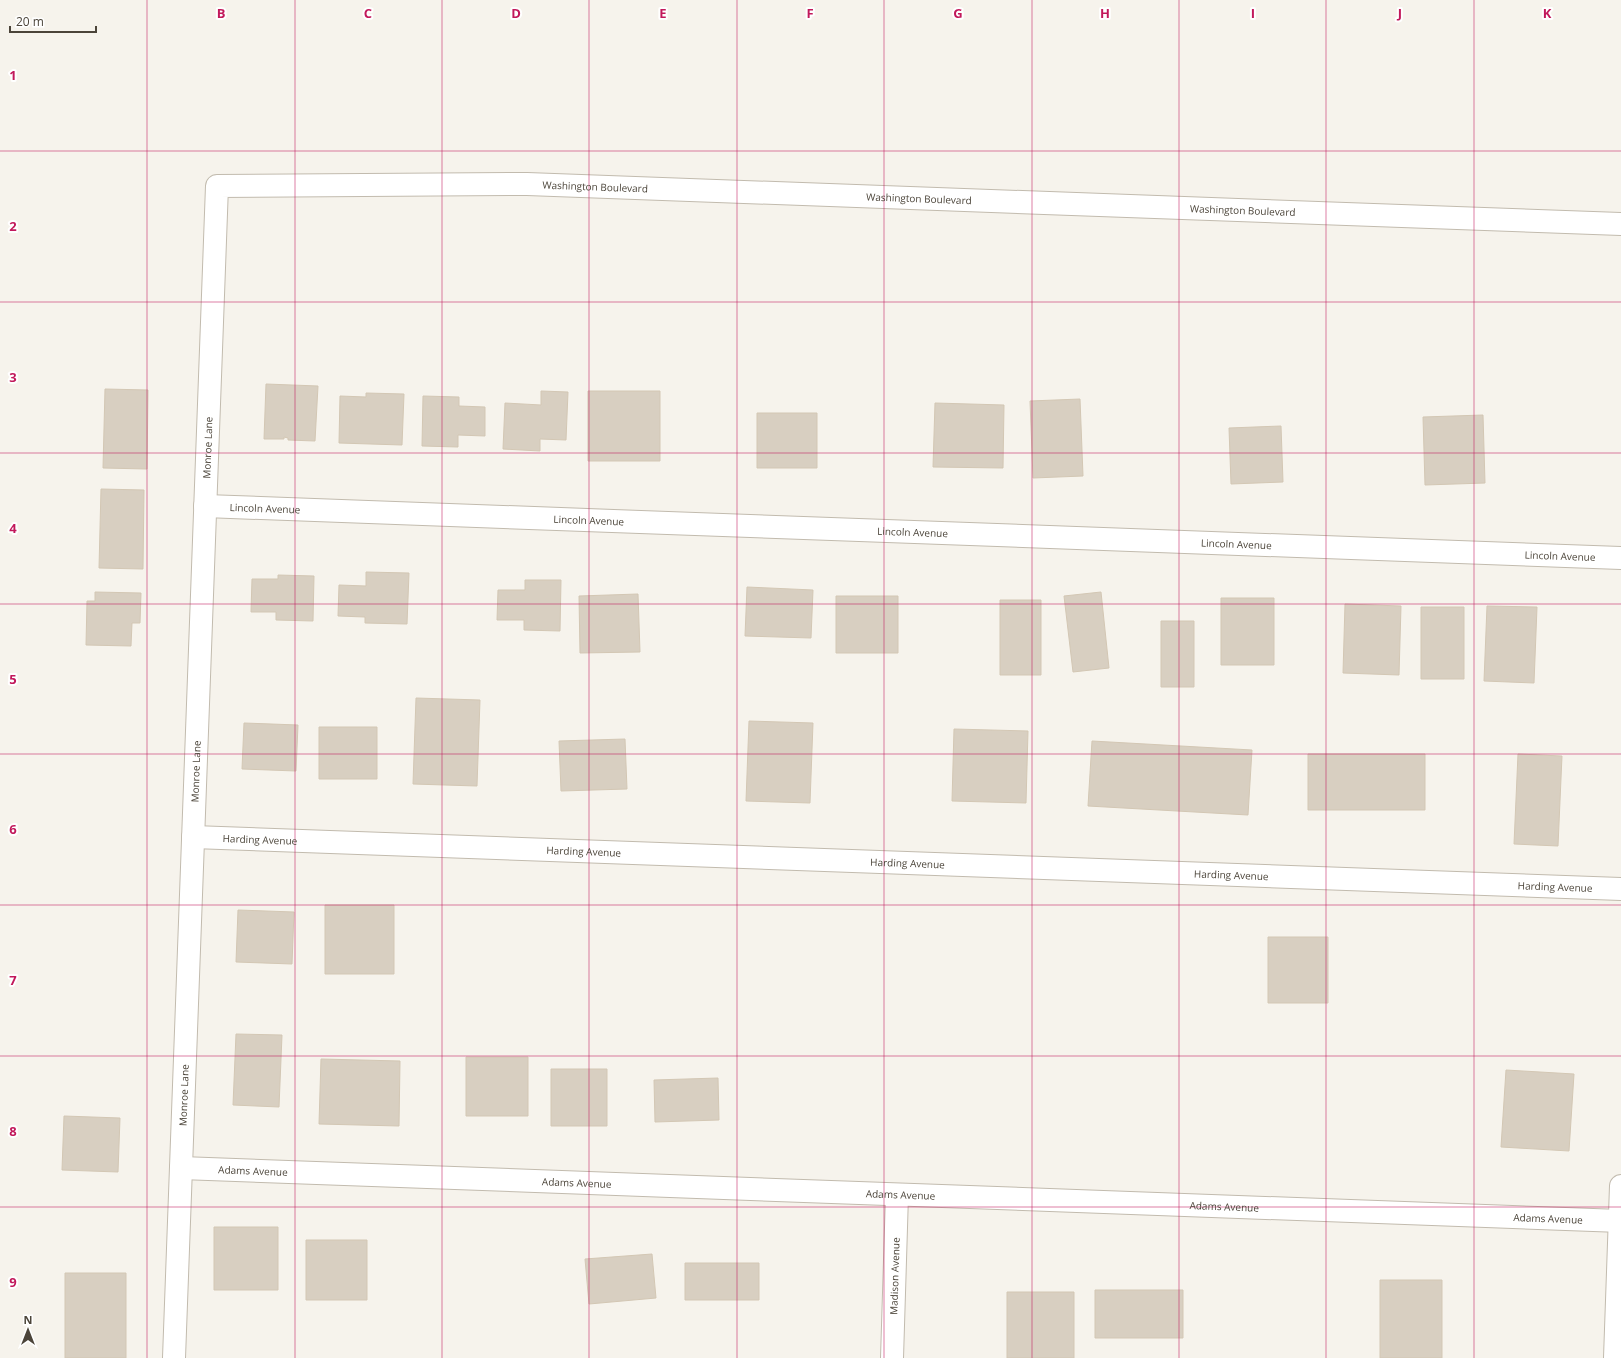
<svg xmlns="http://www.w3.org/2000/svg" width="1621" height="1358" viewBox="0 0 1621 1358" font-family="'Open Sans',sans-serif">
<rect width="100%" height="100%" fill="#f6f3ec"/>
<!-- building -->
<path fill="#d8cfc1" stroke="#d3c7b4" d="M266 384 318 386 315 441 288 440V438L284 437V439H264Z
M105 389 148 390 147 469 103 468Z
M541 391 568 392 566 440 540 439V451L503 449 505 403 541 405Z
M588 391H660V461H588Z
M366 393 404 394 402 445 339 443 340 396 366 397Z
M423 396 459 397V406L485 407V436L458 435V447L422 446Z
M1080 399 1083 476 1033 478 1030 401Z
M935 403 1004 405 1003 468 933 467Z
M757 413H817V468H757Z
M1483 415 1485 483 1425 485 1423 417Z
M1281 426 1283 482 1231 484 1229 428Z
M101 489 144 490 143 569 99 568Z
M366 572 409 573 407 624 365 623V617L338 616 339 585 366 586Z
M278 575 314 576 313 621 276 620V612H251L252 579H278Z
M525 580H561L560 631 524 630V620H497L498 590H525Z
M747 587 813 590 811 638 745 636Z
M95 592 141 593 140 623H132L131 646 86 645 87 601H95Z
M1101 592 1109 668 1073 672 1064 596Z
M638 594 640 652 580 653 579 596Z
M836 596H898V653H836Z
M1221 598H1274V665H1221Z
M1000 600H1041V675H1000Z
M1345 604 1401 606 1399 675 1343 673Z
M1487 606 1537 607 1534 683 1484 681Z
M1421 607H1464V679H1421Z
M1161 621H1194V687H1161Z
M416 698 480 700 477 786 413 784Z
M749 721 813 723 810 803 746 801Z
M244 723 298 725 296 771 242 769Z
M319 727H377V779H319Z
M954 729 1028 731 1026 803 952 801Z
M625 739 627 789 561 791 559 741Z
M1092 741 1252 750 1248 815 1088 806Z
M1308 754H1425V810H1308Z
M1518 754 1562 756 1558 846 1514 844Z
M325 905H394V974H325Z
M238 910 294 912 292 964 236 962Z
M1268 937H1328V1003H1268Z
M236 1034 282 1035 279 1107 233 1105Z
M466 1057H528V1116H466Z
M321 1059 400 1061 399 1126 319 1124Z
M551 1069H607V1126H551Z
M1506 1070 1574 1074 1569 1151 1501 1147Z
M718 1078 719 1120 655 1122 654 1080Z
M64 1116 120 1118 118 1172 62 1170Z
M214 1227H278V1290H214Z
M306 1240H367V1300H306Z
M652 1254 656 1298 589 1304 585 1259Z
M685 1263H759V1300H685Z
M65 1273H126V1358H65Z
M1380 1280H1442V1358H1380Z
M1095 1290H1183V1338H1095Z
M1007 1292H1074V1358H1007Z"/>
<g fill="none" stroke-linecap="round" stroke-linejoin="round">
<!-- street casing -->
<g stroke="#c2bbae" stroke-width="24">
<g id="street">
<path id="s1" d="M205 506 1621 558"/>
<path id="s2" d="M193 837 1621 889"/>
<path id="s3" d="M181 1168 1621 1221"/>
<path id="s4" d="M174 1358 217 186 527 184 1621 224"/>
<path id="s5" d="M892 1358 897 1195"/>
<path d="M1615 1358 1621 1186"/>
</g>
</g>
<!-- street -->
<use href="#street" stroke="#fff" stroke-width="22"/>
</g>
<!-- grid -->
<path fill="none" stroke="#c2185b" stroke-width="1" stroke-opacity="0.55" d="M147 0V1358M295 0V1358M442 0V1358M589 0V1358M737 0V1358M884 0V1358M1032 0V1358M1179 0V1358M1326 0V1358M1474 0V1358M0 151H1621M0 302H1621M0 453H1621M0 604H1621M0 754H1621M0 905H1621M0 1056H1621M0 1207H1621"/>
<g text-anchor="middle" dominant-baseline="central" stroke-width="4" stroke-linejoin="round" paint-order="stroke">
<!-- street labels -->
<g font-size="10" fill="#4b4439" stroke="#fff">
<text stroke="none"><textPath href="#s4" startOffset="1551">Washington Boulevard</textPath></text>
<text stroke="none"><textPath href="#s4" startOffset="1875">Washington Boulevard</textPath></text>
<text stroke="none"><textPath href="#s4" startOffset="2199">Washington Boulevard</textPath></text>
<text stroke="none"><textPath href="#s4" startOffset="911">Monroe Lane</textPath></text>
<text stroke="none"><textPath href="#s1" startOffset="60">Lincoln Avenue</textPath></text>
<text stroke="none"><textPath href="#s1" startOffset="384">Lincoln Avenue</textPath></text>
<text stroke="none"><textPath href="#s1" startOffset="708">Lincoln Avenue</textPath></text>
<text stroke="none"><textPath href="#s1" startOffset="1032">Lincoln Avenue</textPath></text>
<text stroke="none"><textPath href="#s1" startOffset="1356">Lincoln Avenue</textPath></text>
<text stroke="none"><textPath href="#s4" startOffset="587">Monroe Lane</textPath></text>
<text stroke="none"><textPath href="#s2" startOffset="67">Harding Avenue</textPath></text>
<text stroke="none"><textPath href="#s2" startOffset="391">Harding Avenue</textPath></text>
<text stroke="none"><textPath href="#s2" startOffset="715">Harding Avenue</textPath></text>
<text stroke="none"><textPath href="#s2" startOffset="1039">Harding Avenue</textPath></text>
<text stroke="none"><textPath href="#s2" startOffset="1363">Harding Avenue</textPath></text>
<text stroke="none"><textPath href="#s4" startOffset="263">Monroe Lane</textPath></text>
<text stroke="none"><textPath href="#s3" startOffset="72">Adams Avenue</textPath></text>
<text stroke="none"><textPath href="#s3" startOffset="396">Adams Avenue</textPath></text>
<text stroke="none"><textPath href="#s3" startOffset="720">Adams Avenue</textPath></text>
<text stroke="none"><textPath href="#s3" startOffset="1044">Adams Avenue</textPath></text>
<text stroke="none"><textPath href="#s3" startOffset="1368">Adams Avenue</textPath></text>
<text stroke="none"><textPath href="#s5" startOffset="82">Madison Avenue</textPath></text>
</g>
</g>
<g font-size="13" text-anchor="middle" font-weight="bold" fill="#c2185b" stroke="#fff" stroke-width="4" stroke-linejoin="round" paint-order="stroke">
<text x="221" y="18">B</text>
<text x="368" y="18">C</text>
<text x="516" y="18">D</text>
<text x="663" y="18">E</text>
<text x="810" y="18">F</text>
<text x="958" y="18">G</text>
<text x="1105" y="18">H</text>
<text x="1253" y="18">I</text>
<text x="1400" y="18">J</text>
<text x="1547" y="18">K</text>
<text x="13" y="80">1</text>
<text x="13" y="231">2</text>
<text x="13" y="382">3</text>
<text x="13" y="533">4</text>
<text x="13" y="684">5</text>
<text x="13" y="834">6</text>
<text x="13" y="985">7</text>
<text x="13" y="1136">8</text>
<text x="13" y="1287">9</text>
</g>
<!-- north arrow -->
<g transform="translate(28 1330)" stroke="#ffffff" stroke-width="3" paint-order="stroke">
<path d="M0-3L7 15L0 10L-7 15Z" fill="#4b4439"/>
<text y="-6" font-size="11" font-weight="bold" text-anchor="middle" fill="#4b4439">N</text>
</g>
<!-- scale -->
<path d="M10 26v6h86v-6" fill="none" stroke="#4b4439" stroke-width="2"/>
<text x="16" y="26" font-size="12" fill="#4b4439" stroke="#ffffff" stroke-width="3" paint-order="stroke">20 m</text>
</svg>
